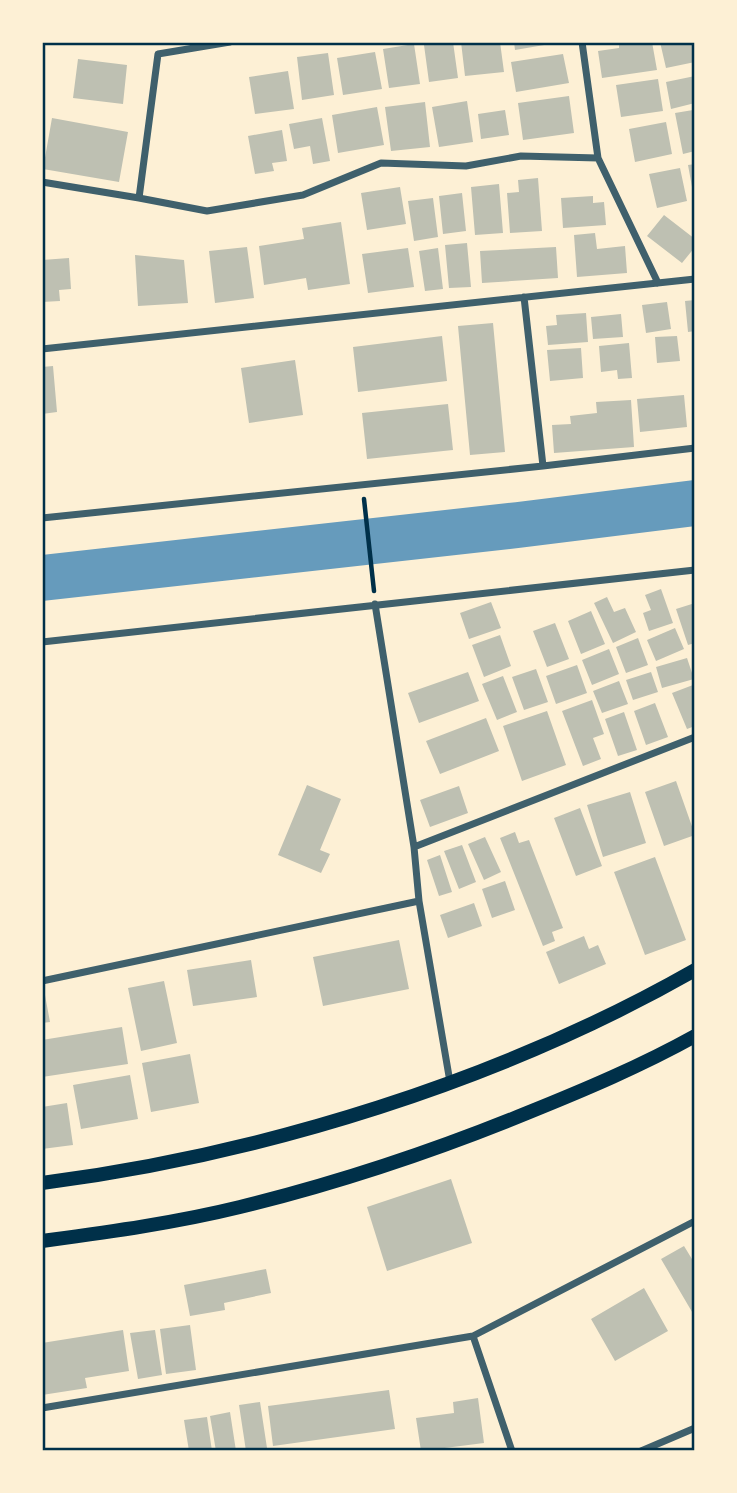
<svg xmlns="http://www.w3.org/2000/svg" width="737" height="1493" viewBox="0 0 737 1493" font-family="Ubuntu,sans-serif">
<rect width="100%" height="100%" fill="#fdf0d5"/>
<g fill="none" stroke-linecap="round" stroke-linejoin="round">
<!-- river -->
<path stroke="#669bbc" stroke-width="46" d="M42 578 518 525 695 503"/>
</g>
<!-- building -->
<path fill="#bec0b2" d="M453 42 458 78 429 82 424 45Z
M461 42H500L504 72 465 76Z
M514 42H556V43L515 50Z
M619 42H652L657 70 602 78 598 51 619 48Z
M660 42H695V62L666 68Z
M414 44 420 84 389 88 383 49Z
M375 52 382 89 343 95 337 58Z
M328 53 334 95 302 100 297 57Z
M563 54 569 83 516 92 511 62Z
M78 59 127 65 123 104 73 98Z
M288 71 294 109 255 114 249 77Z
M695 76V103L671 109 666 82Z
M658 79 663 111 621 117 616 85Z
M569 96 574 133 523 140 518 103Z
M467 101 473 142 439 147 432 107Z
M425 102 430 147 391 151 385 107Z
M377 107 384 145 338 153 332 115Z
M505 110 509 135 481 139 478 114Z
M693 110 695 151 683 154 675 113Z
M52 118 128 132 119 182 43 169Z
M322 118 330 161 313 164 310 146 294 149 289 124Z
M666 122 672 154 635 162 629 129Z
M282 130 287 161 272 163 274 171 255 174 248 136Z
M695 164V198H694L688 165Z
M680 168 687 201 657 208 649 174Z
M538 178 542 231 510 233 507 193 519 192 518 180Z
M499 184 503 233 475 235 471 187Z
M400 187 406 224 367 230 361 193Z
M462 193 466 231 443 234 439 196Z
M593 196V203L604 202 606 225 563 228 561 198Z
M433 198 438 237 414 241 408 201Z
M664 215 695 239V247L682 263 647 236Z
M341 222 350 284 308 290 306 278 264 285 259 246 304 239 302 228Z
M595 233 597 249 625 246 627 273 577 277 574 235Z
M467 243 471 287 449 288 445 245Z
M247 247 254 298 215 303 209 251Z
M556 247 558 278 482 283 480 251Z
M408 248 414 287 368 293 362 254Z
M438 248 443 289 425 291 419 251Z
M135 255 184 260 188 303 138 306Z
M69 258 71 289 59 290 60 301 42 302V260Z
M695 300V331L688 332 685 301Z
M667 302 671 329 646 333 642 305Z
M586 313 588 342 548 345 546 326 557 325 556 315Z
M621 314 623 337 593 339 591 317Z
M493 323 505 452 470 455 458 326Z
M442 336 447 381 358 392 353 347Z
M677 336 680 361 657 363 655 337Z
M629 343 632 378 618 379 617 370 601 372 599 346Z
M581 348 583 378 550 381 547 350Z
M295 360 303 415 249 423 241 368Z
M53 366 57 412 42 414V367Z
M684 395 687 427 640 432 637 399Z
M631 400 634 447 554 453 552 425 571 424 570 416 597 413 596 402Z
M448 404 453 450 367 459 362 413Z
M661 589 673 623 649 631 643 613 651 610 645 595Z
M607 597 614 612 625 608 636 632 613 643 594 603Z
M491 602 501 628 469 639 460 613Z
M695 603V643L688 645 676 609Z
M591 611 605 644 581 654 568 621Z
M555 623 569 659 547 667 533 631Z
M675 628 684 649 656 661 647 640Z
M500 635 511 666 484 677 472 645Z
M638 638 648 665 626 673 616 647Z
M609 649 619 674 592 685 582 660Z
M687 658 694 679 662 688 656 667Z
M577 665 587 693 556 704 546 676Z
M536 669 548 702 524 710 512 677Z
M468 672 479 701 419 723 408 693Z
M651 672 658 692 633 700 626 680Z
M503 676 517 712 497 720 482 684Z
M619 681 628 704 602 713 593 691Z
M693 685 695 690V726L687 729 672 693Z
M592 700 604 734 593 738 601 759 583 766 562 711Z
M655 703 668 737 646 745 634 711Z
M547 711 566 765 522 781 503 726Z
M624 712 637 750 618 756 605 719Z
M486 718 499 751 440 774 426 741Z
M676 781 695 835 664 846 645 792Z
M307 785 341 799 320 850 330 854 321 873 278 855Z
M459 786 468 813 430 827 420 800Z
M630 792 646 843 603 857 587 805Z
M580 808 602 866 576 876 554 818Z
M515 832 519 843 529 840 563 928 552 932 555 941 543 946 500 838Z
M485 837 501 872 484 880 468 844Z
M462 845 476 882 459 889 444 851Z
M440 855 452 892 439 896 427 860Z
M655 857 686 940 645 955 614 872Z
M505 881 515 910 492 918 482 889Z
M474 903 482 926 448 938 440 915Z
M584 936 589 949 598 945 606 964 559 984 546 952Z
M399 940 409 989 323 1006 313 957Z
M251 960 257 997 193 1006 187 970Z
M164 981 177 1043 141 1051 128 988Z
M42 995H45L50 1022 42 1023Z
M122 1027 128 1064 42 1077V1040Z
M190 1054 199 1103 151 1112 142 1063Z
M130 1075 138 1119 81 1129 73 1085Z
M67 1103 73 1145 42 1149V1107Z
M451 1179 472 1243 387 1271 367 1207Z
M684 1246 695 1264V1317L661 1259Z
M266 1269 271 1293 224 1303 225 1310 190 1316 184 1285Z
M644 1288 668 1331 615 1361 591 1319Z
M190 1325 196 1370 166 1374 160 1329Z
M123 1330 129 1371 85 1378 87 1388 42 1395V1343Z
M155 1330 162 1375 138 1379 130 1333Z
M389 1390 395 1429 273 1446 268 1406Z
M478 1398 484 1443 421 1451 416 1418 454 1413 453 1402Z
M260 1402 267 1448 246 1451 239 1405Z
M230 1412 236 1451H216L210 1416Z
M207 1417 212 1451H189L184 1420Z"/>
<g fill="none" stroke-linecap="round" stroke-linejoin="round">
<!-- path -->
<path stroke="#003049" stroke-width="4.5" d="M364 499 374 591"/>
<!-- minor -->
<path stroke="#3f606c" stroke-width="7" d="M582 42 598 158 658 283
M42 182 139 198 158 54 230 42
M139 198 207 211 303 195 381 163 466 166 521 156 598 158
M524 297 543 466
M42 349 695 279
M42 518 543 466 695 448
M375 604 414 847 419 901 450 1082
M42 642 695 570
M414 847 695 737
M42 981 419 901
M473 1336 512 1451
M42 1408 473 1336 695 1221
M641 1451 695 1428"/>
<!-- secondary -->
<path stroke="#003049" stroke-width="14" d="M42 1183C265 1154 500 1081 695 970
M42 1241C108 1232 175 1223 240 1207 338 1183 434 1151 527 1113 584 1090 641 1066 695 1036"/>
</g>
<!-- border -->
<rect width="737" height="1493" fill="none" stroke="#fdf0d5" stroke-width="88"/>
<rect x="44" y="44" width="649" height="1405" fill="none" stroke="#003049" stroke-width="2.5"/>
</svg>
